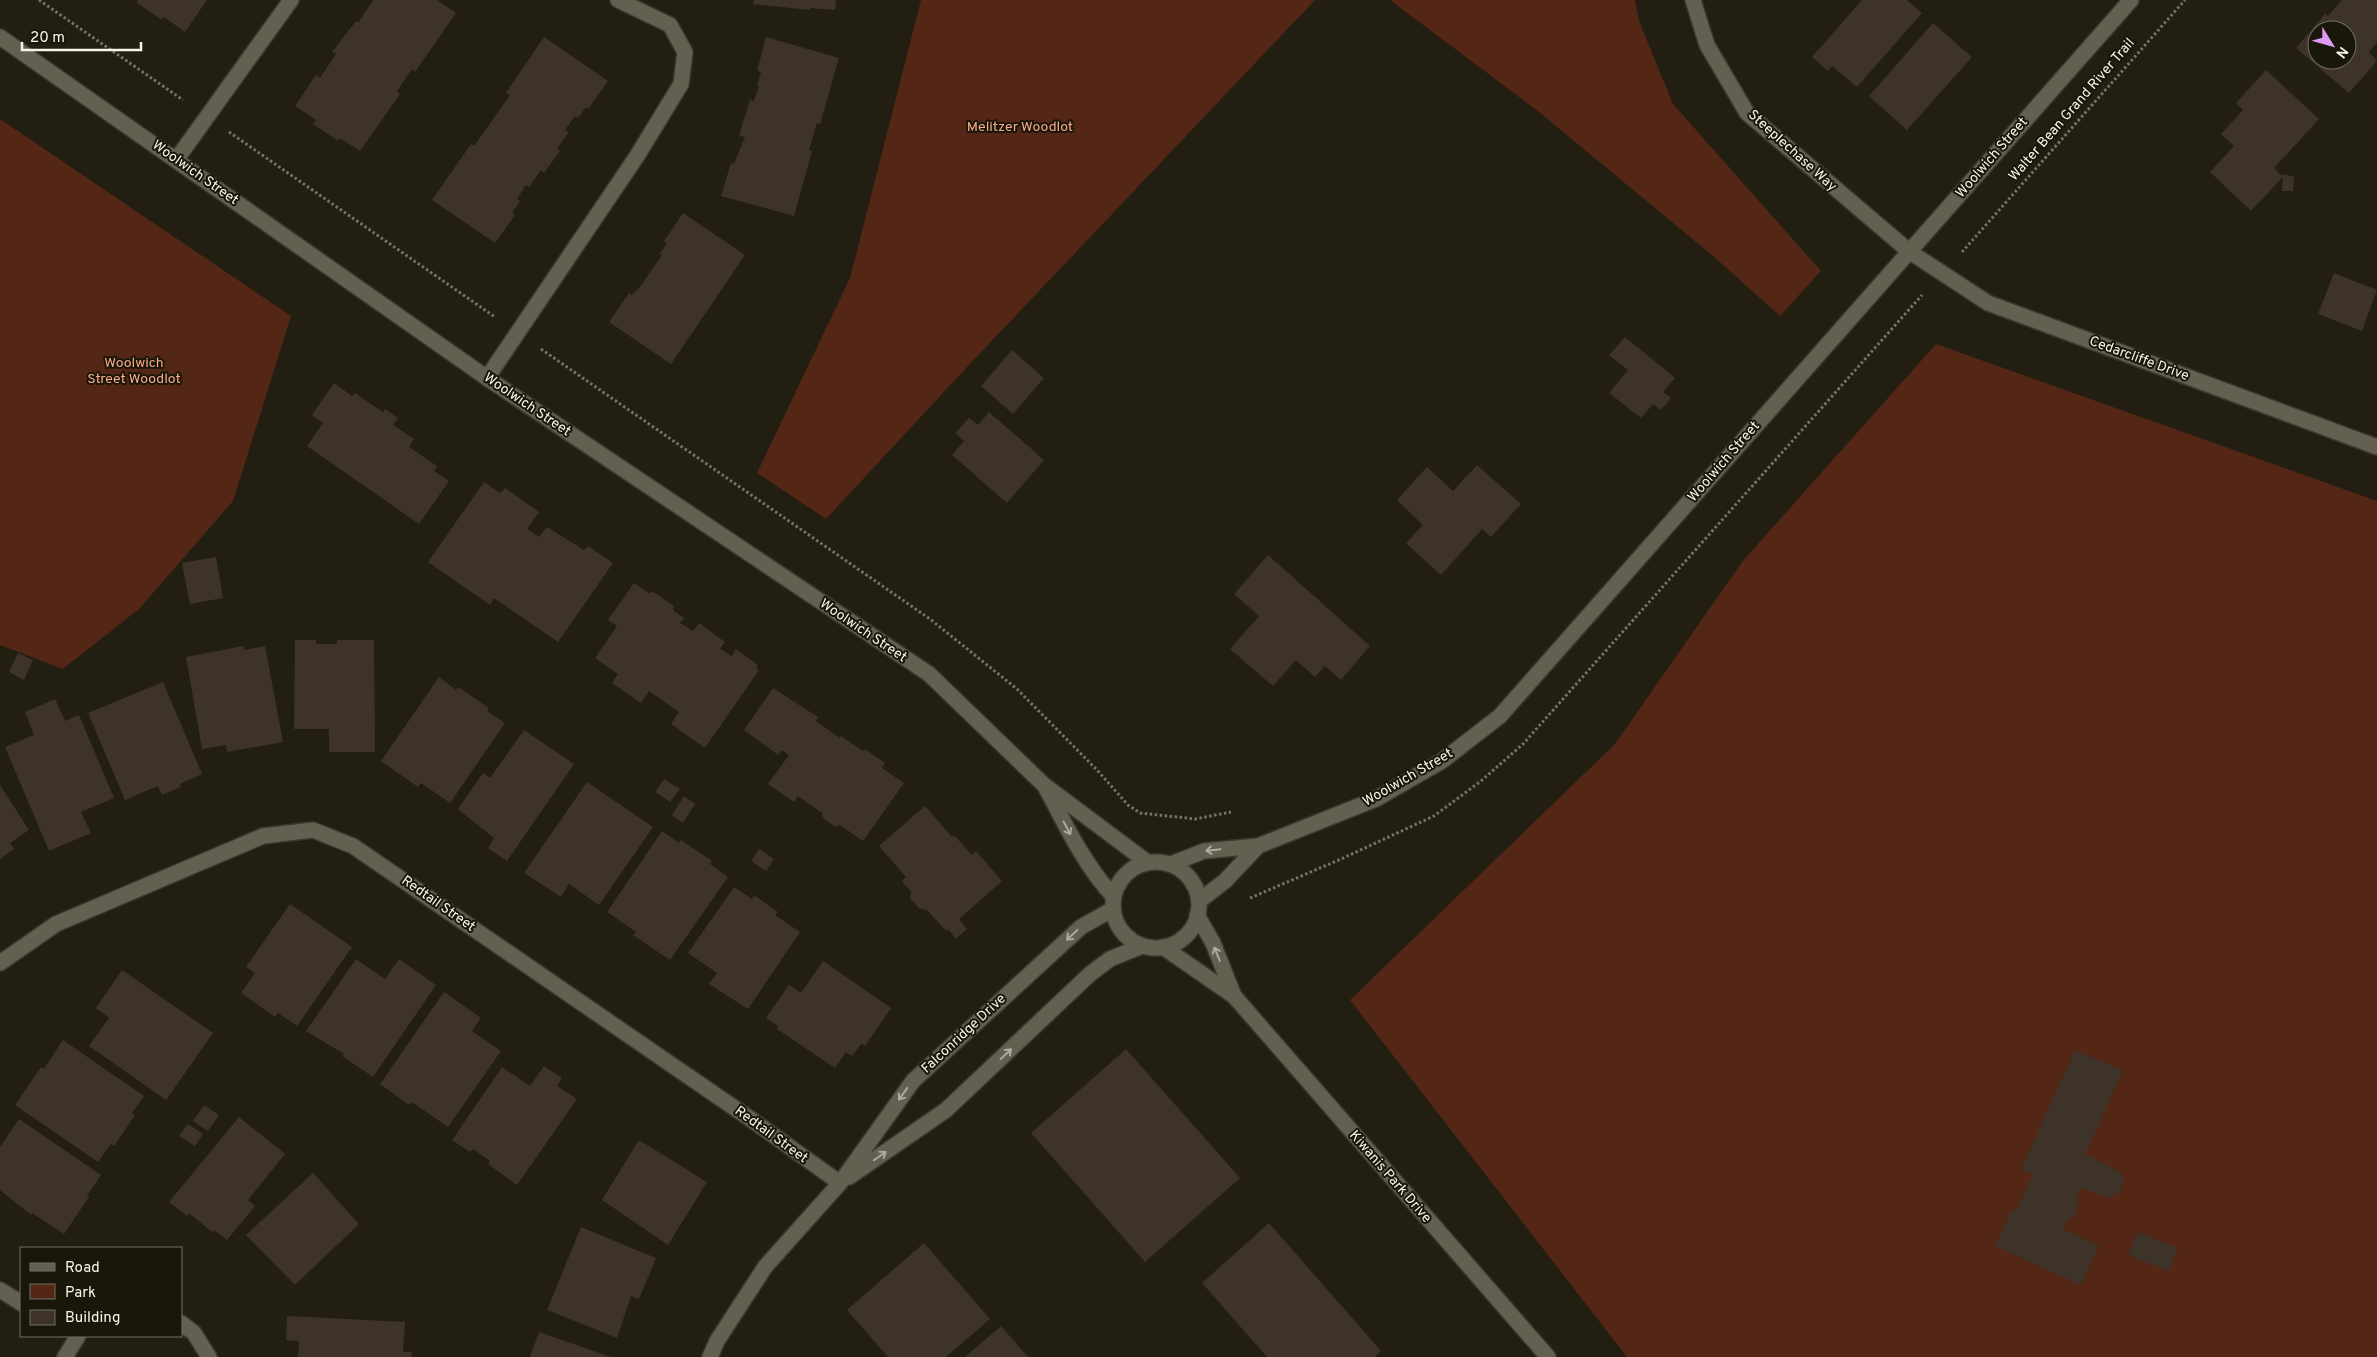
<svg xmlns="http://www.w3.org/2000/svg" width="2377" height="1357" viewBox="0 0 2377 1357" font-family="Overpass,sans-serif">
<rect width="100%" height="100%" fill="#221f12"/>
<!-- green -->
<path fill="#532615" d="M921 0H1315L968 366 826 519 757 473 850 278Z
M1390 0H1635L1639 21 1673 104 1821 271 1780 316 1713 256 1539 112Z
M0 119 291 316 233 501 139 609 63 669 0 645Z
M1936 344 2377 501V1357H1627L1350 1000 1615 744 1742 562Z"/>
<!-- building -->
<path fill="#3d3328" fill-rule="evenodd" d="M138 0H207L185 32 164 17 162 20 137 3Z
M373 0H437L456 13 415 72 412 69 397 91 400 94 360 151 340 138 338 141 313 124 316 120 295 106 316 75 320 78 336 54 332 52 356 21 358 23Z
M754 0H836L835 10 810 8V10L753 4Z
M1862 0H1907L1922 13 1857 87 1832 66 1828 71 1812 57Z
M2342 0H2377V42L2369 52 2377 61 2349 93 2296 48 2325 14 2328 16ZM2317 30H2347V60H2317Z
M1933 23 1972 57 1907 130 1869 96Z
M544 37 608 81 588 109 586 107 578 118 575 116 565 130 569 132 557 149 560 151 544 173 541 170 529 187 526 185 517 199 520 201 512 213 515 215 495 243 432 200 471 144 474 146 510 95 506 93Z
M766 37 839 58 820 124 817 123 809 150 812 151 794 216 721 196 731 163 734 164 745 137 739 135 750 100 754 101 759 86 757 85 761 72 757 71Z
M2266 70 2319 119 2274 168 2283 177 2251 211 2210 172 2234 146 2221 134 2243 110 2236 103Z
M2283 174 2294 177 2293 191H2282Z
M683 213 745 255 671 364 609 322 629 293 632 295 640 287 662 255 659 254 667 244 664 241Z
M2334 273 2377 290 2362 331 2318 314Z
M1625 337 1675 378 1663 392 1671 398 1661 410 1653 404 1641 418 1609 393 1628 370 1609 355Z
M1012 350 1044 378 1013 414 981 386Z
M334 383 352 396 355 393 383 412 385 409 398 418 393 425 414 439 409 447 437 466 434 471 449 481 419 524 307 446 323 423 312 415Z
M989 412 1044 460 1007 503 952 455 964 441 955 433 969 418 978 425Z
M1477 465 1521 504 1491 537 1482 529 1441 575 1406 543 1423 525 1397 500 1427 467 1453 491Z
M484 482 500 493 505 488 539 512 527 529 539 537 547 527 584 550 588 546 613 563 558 642 494 598 490 605 428 562Z
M1268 555 1370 646 1341 680 1325 666 1315 677 1296 660 1273 686 1230 649 1259 616 1234 594Z
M216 557 223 598 190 604 182 563Z
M634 583 650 594 652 591 674 606 673 610 684 618 680 623 693 631 699 623 725 642 720 649 732 656 736 649 758 665 756 668 759 670 705 748 671 724 679 712 649 691 641 703 612 683 618 674 595 658 617 626 608 620Z
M295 640H316V644H337V640H374L375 752H329V729H294Z
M243 646 244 650 265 646 283 742 227 752 226 745 202 749 186 657Z
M18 653 33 660 24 680 9 672Z
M439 677 456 690 458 687 489 708 487 711 505 723 450 803 421 783 418 787 381 761Z
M163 682 202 774 180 784 181 787 162 795 158 786 125 800 88 713Z
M773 688 818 717 816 721 840 738 841 736 863 751 865 749 885 763 882 768 904 783 863 841 840 825 835 827 823 818 822 813 798 796 794 802 768 784 789 755 782 750 778 755 744 730Z
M55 699 65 721 79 715 114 798 81 812 91 833 49 851 5 747 34 735 25 712Z
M524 730 574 764 507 861 488 848 494 838 458 809 483 773 490 778Z
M664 779 680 789 670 802 655 792Z
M587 782 653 827 599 905 569 884 561 897 524 873Z
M0 785 29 830 10 843 14 849 0 859Z
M684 796 695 804 683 823 672 815Z
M925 806 952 837 954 835 972 855 976 851 1002 881 959 919 967 929 956 939 948 929 946 931 927 910 920 909 910 898 911 892 902 881 906 877 879 846Z
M662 831 679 843 681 840 712 861 710 864 728 877 670 960 633 935 636 932 607 912Z
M759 849 774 859 766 871 751 861Z
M734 887 752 899 754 895 778 912 775 915 800 932 748 1009 709 984 717 973 688 953Z
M290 904 352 947 297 1026 278 1013 275 1017 241 993 255 973 246 967Z
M356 959 385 979 399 959 436 985 373 1077 342 1056 344 1054 306 1031Z
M823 961 891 1008 865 1046 862 1043 852 1056 846 1052 835 1068 777 1029 778 1026 766 1018 789 985 801 993Z
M122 970 213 1033 166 1100 89 1046 109 1018 96 1008Z
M444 992 481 1018 472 1031 501 1051 448 1127 412 1102 409 1105 380 1084Z
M63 1040 144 1096 132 1113 135 1115 114 1146 111 1144 98 1162 15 1105 41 1067 44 1069Z
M1126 1049 1240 1178 1145 1262 1031 1133Z
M2075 1050 2123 1071 2085 1154 2120 1172 2124 1182 2119 1193 2108 1197 2081 1188 2077 1199 2079 1205 2074 1217 2067 1220 2063 1229 2099 1245 2081 1285 1995 1246 2012 1209 2016 1211 2033 1174 2021 1169Z
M544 1066 562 1078 557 1086 577 1099 517 1185 488 1164 490 1161 473 1149 470 1152 452 1140 502 1067 530 1086Z
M204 1105 219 1115 208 1131 193 1121Z
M239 1117 285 1154 248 1200 255 1206 227 1240 214 1230 212 1232 189 1213 187 1216 169 1202Z
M19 1119 101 1175 87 1196 89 1197 64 1234 32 1213 31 1215 0 1190V1147Z
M188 1124 203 1134 195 1146 179 1136Z
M639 1140 707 1182 668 1245 602 1200Z
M313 1173 359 1224 295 1285 246 1235Z
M1269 1223 1381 1351 1375 1357H1267L1202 1283Z
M581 1227 656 1258 639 1299 631 1296 617 1338 547 1310Z
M2138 1232 2178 1248 2169 1271 2128 1255Z
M924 1243 990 1319 946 1357H888L847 1310Z
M287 1316 405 1322 403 1352H412L411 1357H298L299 1341 286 1340Z
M1001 1326 1028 1357H965Z
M539 1332 611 1357H530Z"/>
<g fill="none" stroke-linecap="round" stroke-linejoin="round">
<!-- minor casing -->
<g stroke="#3b3830" stroke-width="18">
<path id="minor" d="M1693 0 1707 45 1747 113 1910 252 1988 303 2377 447
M176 160 291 0
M487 378 637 156 681 84 685 52 670 25 618 0
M1197 915 1213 943 1234 996
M1163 947 1234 996 1548 1357
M0 963 56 924 263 836 313 830 353 846 752 1120 840 1183
M849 1177 946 1110 1090 974 1110 959 1142 946
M0 1290 21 1303
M181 1323 194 1333 209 1357
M65 1357 78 1336
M710 1357 717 1341 765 1267 840 1183 913 1081 1081 927 1113 909"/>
</g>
<!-- tertiary casing -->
<g stroke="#3b3830" stroke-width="18">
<path id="tertiary" d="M0 37 487 378 929 674 1044 785 1147 862
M1046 788C1066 826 1084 864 1113 896
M1113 905a43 43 0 1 1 86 0a43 43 0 1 1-86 0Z
M1171 864 1204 851 1258 846 1376 799 1442 761 1500 716 2131 0
M1199 901 1225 881 1258 846"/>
</g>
<!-- path -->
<path stroke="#757266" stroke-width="3" stroke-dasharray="2.5 2.5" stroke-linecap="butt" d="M39 0 183 100
M229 132 495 317
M1962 252 2185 0
M541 349 930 619 1017 689 1097 770 1128 805 1140 813 1195 819 1231 812
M1250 898 1341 859 1434 816 1481 781 1523 744 1922 295"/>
<!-- minor -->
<use href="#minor" stroke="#635f51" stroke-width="15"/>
<!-- tertiary -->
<use href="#tertiary" stroke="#635f51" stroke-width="15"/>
</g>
<!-- one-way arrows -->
<defs><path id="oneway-shaft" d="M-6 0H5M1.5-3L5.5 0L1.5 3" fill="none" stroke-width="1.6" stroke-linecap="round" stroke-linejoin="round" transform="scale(1.25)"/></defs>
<g stroke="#adaa9e">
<use href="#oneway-shaft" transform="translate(1067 828) rotate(62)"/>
<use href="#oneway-shaft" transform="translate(1213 850) rotate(174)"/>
<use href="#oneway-shaft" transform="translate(1072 935) rotate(137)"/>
<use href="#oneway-shaft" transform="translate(1217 954) rotate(-112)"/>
<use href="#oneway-shaft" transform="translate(1006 1054) rotate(-43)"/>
<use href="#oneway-shaft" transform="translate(903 1094) rotate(125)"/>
<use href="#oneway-shaft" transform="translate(880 1156) rotate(-35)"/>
</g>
<g text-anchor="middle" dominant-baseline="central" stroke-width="4" stroke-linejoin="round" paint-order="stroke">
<!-- street labels -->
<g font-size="14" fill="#f7f5ec" stroke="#19160a">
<text transform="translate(2072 110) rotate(-49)">Walter Bean Grand River Trail</text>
<text transform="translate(1792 151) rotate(42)">Steeplechase Way</text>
<text transform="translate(1992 158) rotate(-49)">Woolwich Street</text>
<text transform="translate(195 173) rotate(35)">Woolwich Street</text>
<text transform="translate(2139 359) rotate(20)">Cedarcliffe Drive</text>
<text transform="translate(527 405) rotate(34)">Woolwich Street</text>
<text transform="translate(1724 462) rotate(-49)">Woolwich Street</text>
<text transform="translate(863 631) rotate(34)">Woolwich Street</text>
<text transform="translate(1408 778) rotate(-30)">Woolwich Street</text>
<text transform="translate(438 904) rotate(35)">Redtail Street</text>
<text transform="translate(964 1034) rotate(-43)">Falconridge Drive</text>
<text transform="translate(771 1135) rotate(36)">Redtail Street</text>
<text transform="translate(1390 1177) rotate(49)">Kiwanis Park Drive</text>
</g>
<!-- park labels -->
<g font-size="14" fill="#fcaa8c" stroke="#19160a">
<text x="1020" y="127">Melitzer Woodlot</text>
<text x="134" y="363">Woolwich<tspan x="134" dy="16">Street Woodlot</tspan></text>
</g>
</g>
<!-- legend -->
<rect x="20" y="1247" width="162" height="90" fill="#19160a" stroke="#726f64"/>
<rect x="30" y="1263" width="25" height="8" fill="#635f51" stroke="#726f64"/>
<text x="65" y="1272" font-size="15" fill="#f7f5ec">Road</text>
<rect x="30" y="1284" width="25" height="15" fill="#532615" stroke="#726f64"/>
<text x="65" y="1297" font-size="15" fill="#f7f5ec">Park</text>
<rect x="30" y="1310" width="25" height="15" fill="#3d3328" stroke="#726f64"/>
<text x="65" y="1322" font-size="15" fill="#f7f5ec">Building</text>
<!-- north arrow -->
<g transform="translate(2332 45) rotate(127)"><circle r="24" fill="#19160a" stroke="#726f64"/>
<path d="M0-4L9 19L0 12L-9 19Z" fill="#dd99f3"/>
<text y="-8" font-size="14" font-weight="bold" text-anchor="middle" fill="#f7f5ec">N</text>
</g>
<!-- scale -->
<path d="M22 42v8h119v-8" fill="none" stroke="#f7f5ec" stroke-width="2.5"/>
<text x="30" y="42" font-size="15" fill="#f7f5ec" stroke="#19160a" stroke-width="4" paint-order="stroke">20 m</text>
</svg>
